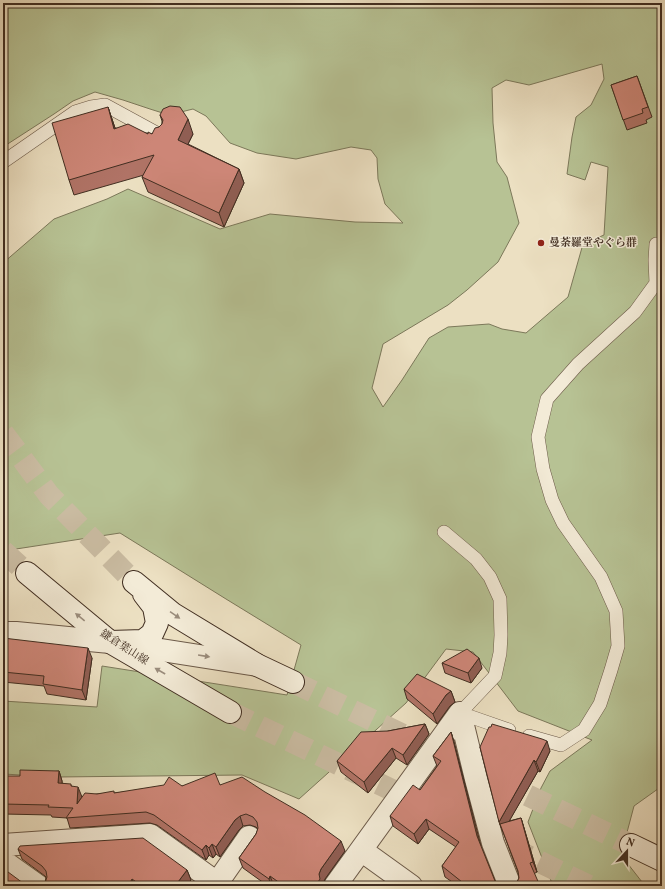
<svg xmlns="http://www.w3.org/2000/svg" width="665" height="889" viewBox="0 0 665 889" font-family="Vollkorn,'Noto Serif JP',serif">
<rect width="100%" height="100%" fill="#ece0c2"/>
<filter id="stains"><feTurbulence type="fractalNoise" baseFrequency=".005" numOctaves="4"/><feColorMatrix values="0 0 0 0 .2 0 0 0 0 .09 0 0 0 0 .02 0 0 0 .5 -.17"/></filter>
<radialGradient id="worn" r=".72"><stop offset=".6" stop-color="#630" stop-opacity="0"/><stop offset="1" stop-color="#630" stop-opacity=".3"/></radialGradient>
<!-- green -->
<path fill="#b7c294" stroke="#7c785a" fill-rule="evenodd" d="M3 3H662V786L634 806 621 855 642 882 640 886H553L528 822 541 788 550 771 592 740 518 711 473 652 446 649 406 703 299 799 242 775 57 777 3 774V701L97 707 102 666 287 695 301 645 226 599 120 533 3 551V263L54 219 107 199 128 189 220 229 270 214 355 222 403 223 385 204 378 179 377 158 371 150 351 147 296 159 257 153 230 143 206 116 193 109 169 115 150 109 123 100 95 92 73 101 54 114 3 147ZM602 64 604 79 591 105 576 117 572 137 567 174 585 180 591 162 608 167 604 235 583 244 568 297 526 333 502 329 489 324 448 327 429 338 402 380 383 407 372 388 383 344 448 305 467 290 498 262 519 223 507 177 497 162 493 123 492 88 506 80 529 85Z"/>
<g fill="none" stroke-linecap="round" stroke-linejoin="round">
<!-- secondary-tunnel -->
<path stroke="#cabca2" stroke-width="22" stroke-dasharray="22 11" stroke-linecap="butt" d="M3 433 49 495 134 582
M3 551 27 573
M293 682 451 758
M230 712 417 802
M498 781 631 845
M450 818 589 886"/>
<!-- service casing -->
<g stroke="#6c5a49" stroke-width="14">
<path id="service" d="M3 162 75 112 91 107 105 105 160 135
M444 532 476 559 490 577 500 599 501 635 500 653 495 676 460 713 509 730
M529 736 561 745 584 730 600 704 611 670 618 646 616 611 601 577 563 523 552 500 543 469 538 437 547 399 578 364 635 312 656 283 655 260 656 244"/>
</g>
<!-- minor casing -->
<g stroke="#6c5a49" stroke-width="24">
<path id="minor" d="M460 713 476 779 493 843 510 886
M3 845 150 835 221 886
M361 850 411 886
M3 861 38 886
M217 883 249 837
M335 886 460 713"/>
</g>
<!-- tertiary casing -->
<g stroke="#6c5a49" stroke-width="24">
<path id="tertiary" d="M3 633H16L110 642 257 665"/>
</g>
<!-- secondary casing -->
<g stroke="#412e21" stroke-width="24">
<path id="secondary" d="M27 573 110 642 230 712
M134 582 173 614 257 665 293 682
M110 642 143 641 152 634 157 623 154 607 144 594
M631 845 662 860"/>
</g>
<!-- service -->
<use href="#service" stroke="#f3ebd7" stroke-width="13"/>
<!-- minor -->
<use href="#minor" stroke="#f3ebd7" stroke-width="22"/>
<!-- tertiary -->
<use href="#tertiary" stroke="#f3ebd7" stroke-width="22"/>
<!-- secondary -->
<use href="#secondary" stroke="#f3ebd7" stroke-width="22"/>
</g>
<!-- wall -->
<path fill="#b07366" stroke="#412e21" d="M637 76 652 117 646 120 647 123 627 130 611 85Z
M108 107 115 128 152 134 162 124V121L160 115 193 134 188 144 239 169 244 183 224 227 148 192 142 177 144 175 74 195 69 180Z
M3 638 92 658 86 700 47 694 44 686 3 682Z
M442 663 482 668 471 683 445 673Z
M404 689 451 691 455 702 450 706 437 724 407 699Z
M425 724 429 734 407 765 396 758 368 793 341 772 337 761 388 731Z
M451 732 454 742 480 844 495 881 499 886H458L445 877 442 866 456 847 429 829 418 844 393 826 390 816 420 790 437 766 433 756Z
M480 747 550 751 540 772 538 771 509 821 521 818 524 828 537 872 516 884 519 878 518 872 500 824Z
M59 771 62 781V783L72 786 82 797 97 794 115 793 182 786 220 785 345 851 325 879 323 884 324 886H268L243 868 239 858 256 834 258 829 256 827 250 825 243 826 239 830 220 857 216 854 213 858 209 855 206 860 157 825 150 823 70 828 67 818 52 817 51 815 3 814V784H6L20 776Z
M18 849 187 870 191 880 186 886H41L45 883 46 877 45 876 22 859Z"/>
<!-- shaded-wall -->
<path fill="#905e53" stroke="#412e21" d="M108 107 120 143 114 129Z
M188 119 193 134 183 154 178 140Z
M239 169 244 183 224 227 219 213Z
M88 648 92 658 86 700 82 690Z
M479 658 482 668 471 683 468 673Z
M451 691 455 702 450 706 437 724 433 714 446 695Z
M425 724 429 734 407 765 403 755Z
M451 732 454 742 481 846 477 836Z
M547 741 550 751 540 772 536 762Z
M392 748 396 758 368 793 364 782Z
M534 760 538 771 503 832 499 822Z
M59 771 62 781V793L58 783Z
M78 787 82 797 77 804Z
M240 816 243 826 239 830 220 857 216 847 235 820Z
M521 818 524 828 537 872 533 862Z
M426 819 429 829 418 844 414 834Z
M341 841 345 851 325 879 323 884V886L318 882 319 874 321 869Z
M212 844 216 854 213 858 209 848Z
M206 845 209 855 206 860 202 850Z
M187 870 191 880 186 886H175Z
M270 876 274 886H271L269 879Z
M132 879 135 886H128Z"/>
<!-- building -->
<path fill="#cd8677" stroke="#412e21" d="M637 76 648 107 642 109 643 113 623 120 611 85Z
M170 106 180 107 188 119 178 140 239 169 219 213 142 177 154 155 69 180 52 123 108 107 114 129 128 124 148 134V132L152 134 155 128 159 127 162 124 163 120 160 115 163 109Z
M3 638 88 648 82 690 43 684 44 676 3 672Z
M467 649 479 658 468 673 442 663Z
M417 674 451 691 446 695 433 714 404 689Z
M425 724 403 755 392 748 364 782 337 761 361 732 388 731Z
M492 724 542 739 547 741 536 762 534 760 499 822 480 747 489 727H491Z
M451 732 477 836 495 881 499 886H467L442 866 459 842 426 819 414 834 390 816 413 785 420 790 441 761 433 756Z
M20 770 59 771 58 783 71 784V786L78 787 77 804 85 793 97 794 114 791V793L164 785 169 777 182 786 215 773 220 785 242 777 265 792 305 815 341 841 321 869 319 874 320 879 318 882 324 886H284L270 876 269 879 239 858 256 834 258 828 257 822 253 817 246 814 240 816 235 820 216 847 212 844 209 848 206 845 202 850 154 815 146 812 66 818 73 808 48 807 49 805 3 804V784H6V776H20Z
M521 818 533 862 530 863 540 886H513L516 884 519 878 518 871 500 824Z
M143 838 187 870 175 886H142L132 879 128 886H41L45 883 47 877 46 871 42 866 18 849 20 846Z
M4 869 27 886H3V870Z
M385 883 389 886H383Z
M396 883 400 886H393Z"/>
<!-- one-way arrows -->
<defs><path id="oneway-solid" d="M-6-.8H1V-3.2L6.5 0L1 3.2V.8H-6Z"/></defs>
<g fill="#9a8c7c">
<use href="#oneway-solid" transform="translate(175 615) rotate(34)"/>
<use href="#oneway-solid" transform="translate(80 617) rotate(-141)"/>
<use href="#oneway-solid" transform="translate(204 656) rotate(9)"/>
<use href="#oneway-solid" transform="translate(160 671) rotate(-150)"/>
</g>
<!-- markers -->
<circle fill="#8f2418" stroke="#f3ebd7" stroke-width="1.5" cx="541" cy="243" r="4"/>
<g text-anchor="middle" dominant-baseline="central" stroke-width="3" stroke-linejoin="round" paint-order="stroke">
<!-- poi labels -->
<g font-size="11" font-weight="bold" fill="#412e21" stroke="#f3ebd7" text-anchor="start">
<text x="549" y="243">曼荼羅堂やぐら群</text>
</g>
<!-- street labels -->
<g font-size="11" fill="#412e21" stroke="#f3ebd7">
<text transform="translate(124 648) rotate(33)">鎌倉葉山線</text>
</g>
</g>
<!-- margin -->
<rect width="665" height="889" fill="none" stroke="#ece0c2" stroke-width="16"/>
<rect x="4" y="4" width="657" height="881" fill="none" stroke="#412e21" stroke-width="2"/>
<rect x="8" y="8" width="649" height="873" fill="none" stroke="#412e21"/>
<!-- north arrow -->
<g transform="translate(627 851) rotate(21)" stroke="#f3ebd7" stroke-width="3" paint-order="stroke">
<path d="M0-3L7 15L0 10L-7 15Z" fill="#412e21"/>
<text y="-6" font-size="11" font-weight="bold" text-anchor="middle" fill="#412e21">N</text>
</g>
<rect width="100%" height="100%" filter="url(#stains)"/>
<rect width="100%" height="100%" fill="url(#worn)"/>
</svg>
